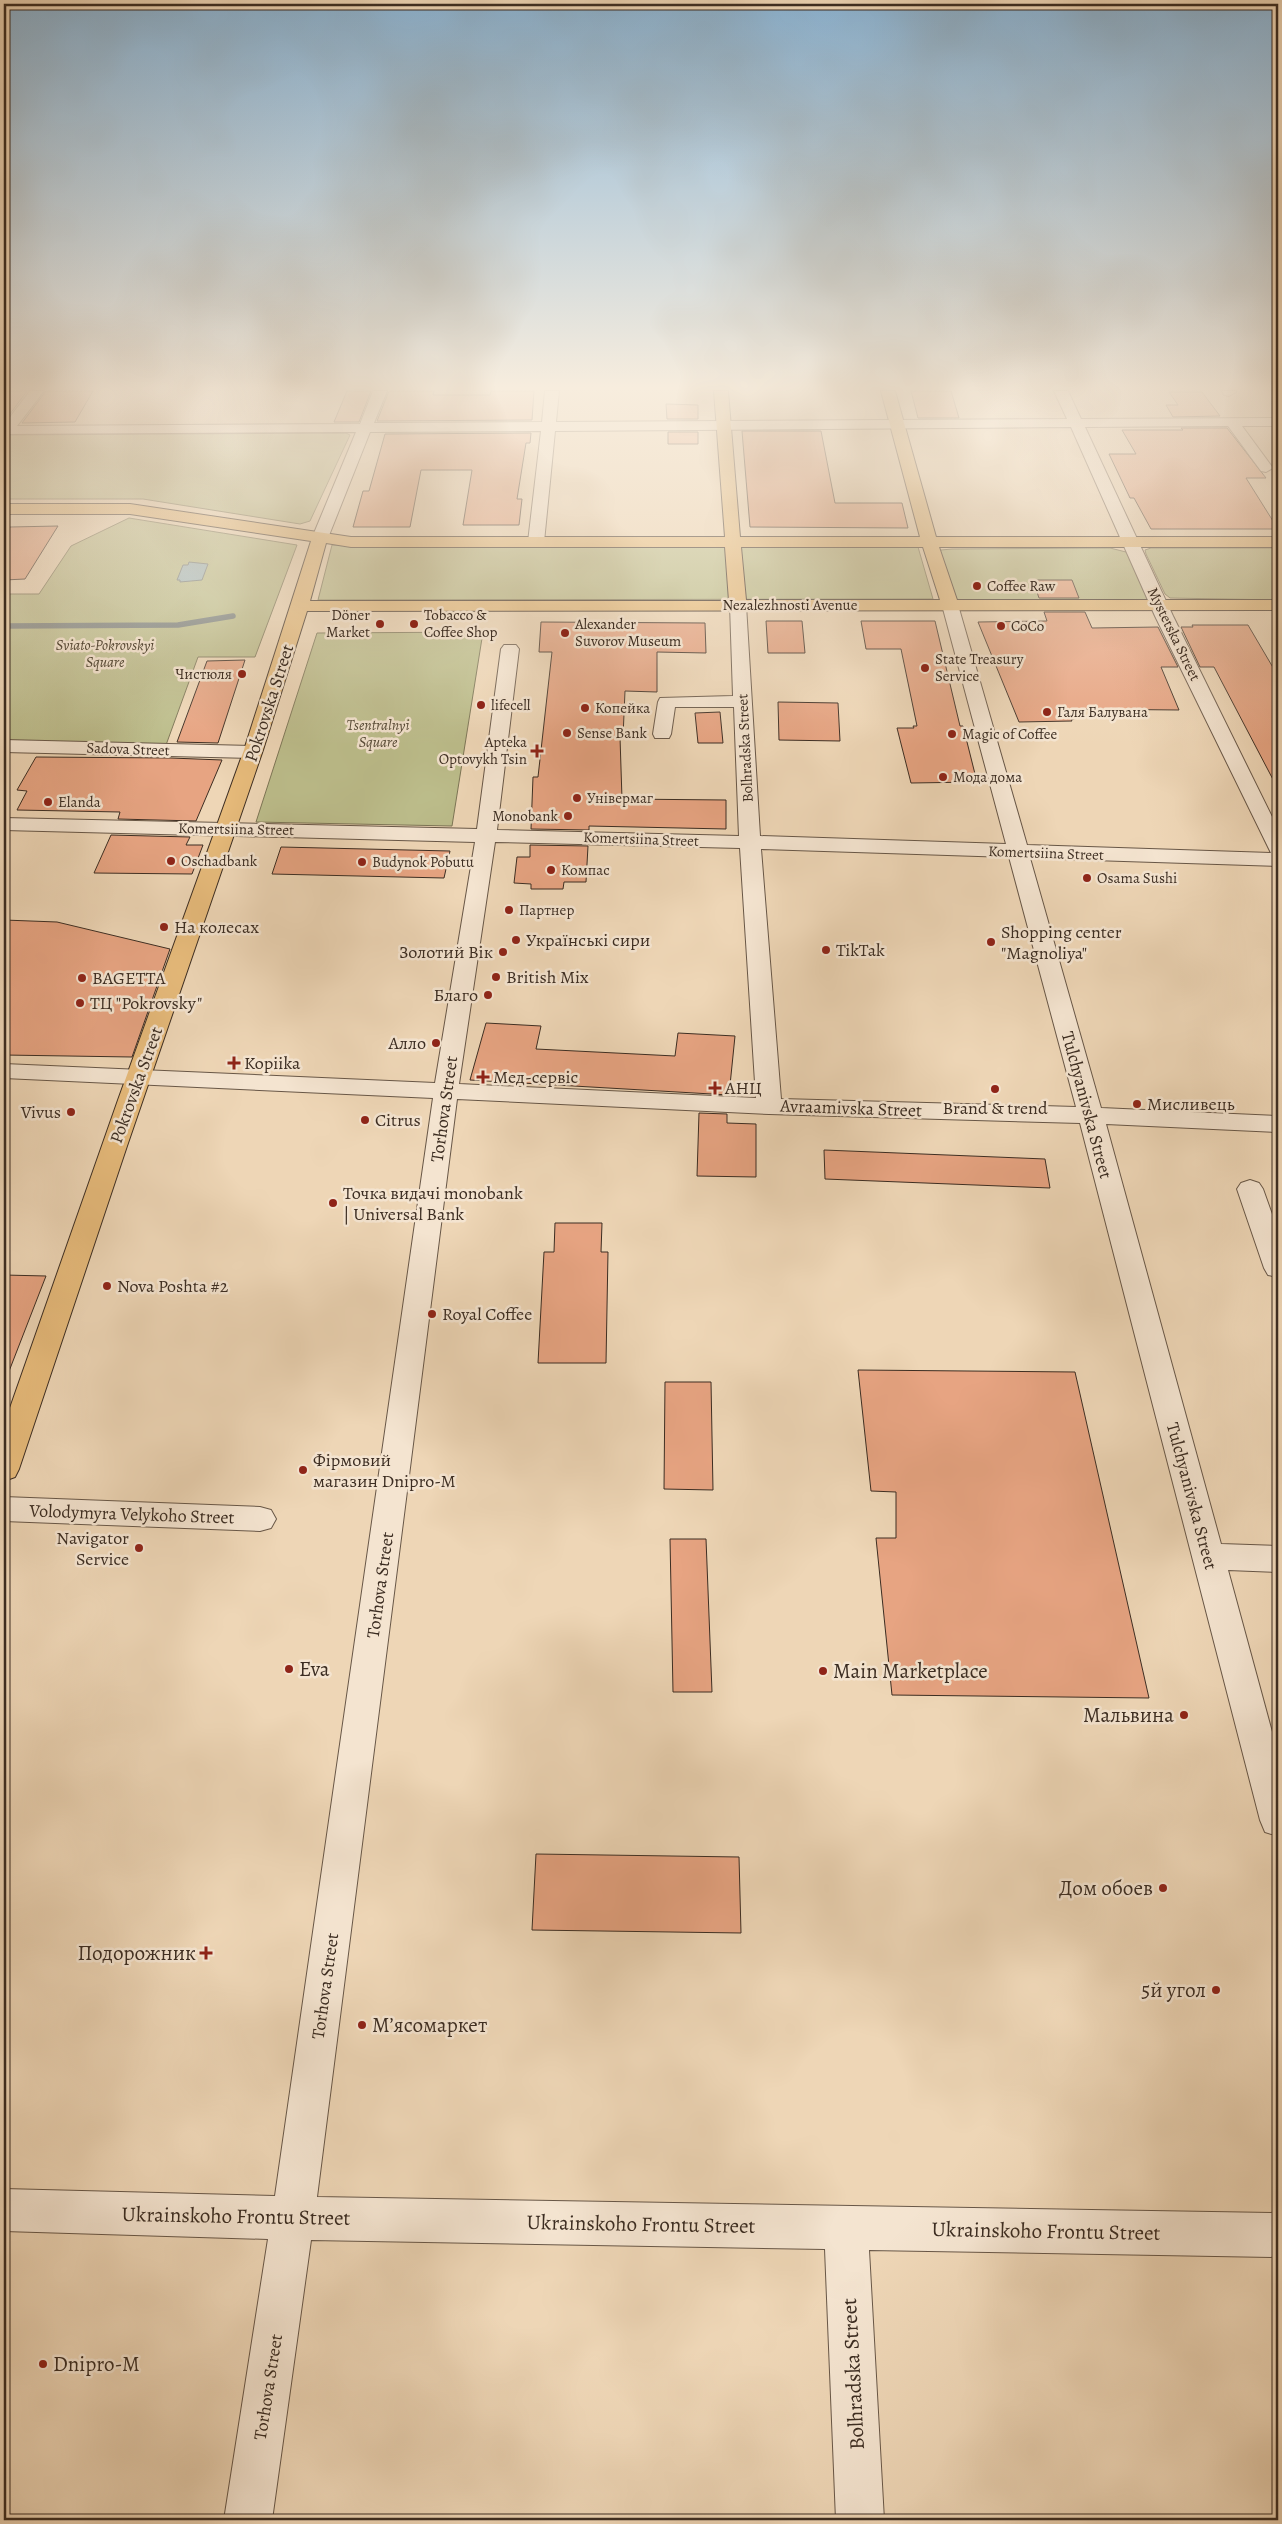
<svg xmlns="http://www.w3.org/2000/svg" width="1282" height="2524" viewBox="0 0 1282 2524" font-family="Alegreya,serif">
<rect width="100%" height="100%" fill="#eed6b6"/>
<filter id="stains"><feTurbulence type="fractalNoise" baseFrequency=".004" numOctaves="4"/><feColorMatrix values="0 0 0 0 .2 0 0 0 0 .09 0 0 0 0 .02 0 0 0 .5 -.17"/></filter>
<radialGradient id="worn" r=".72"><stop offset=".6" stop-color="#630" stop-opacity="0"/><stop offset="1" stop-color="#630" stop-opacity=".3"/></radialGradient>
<!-- green -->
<path fill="#bcbd8b" stroke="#7c7556" d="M346 433 350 435 310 521 300 524 143 499H4V435Z
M129 518 297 545 255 657H198L166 745 4 741V594H39L71 546Z
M332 545 918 547 933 599 318 600Z
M1110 548 1130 553 1151 600 1139 602 959 601 952 594 948 573 940 553 941 550 952 549Z
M1151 548H1278V600L1170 598 1165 594 1146 554 1145 550Z
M483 632 452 826 256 822 317 633Z"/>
<!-- water -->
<path fill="#a0b6ba" stroke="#787f7d" d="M189 562 208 564 202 580 180 582V580H177L183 565H188Z"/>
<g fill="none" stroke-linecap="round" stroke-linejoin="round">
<!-- stream -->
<path stroke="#787f7d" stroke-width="5.5" d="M4 626 178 625 233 616"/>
</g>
<!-- building -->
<path fill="#e7a482" stroke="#3c2d22" d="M4 391H27L4 422Z
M46 391H93L75 422 22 423Z
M347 391H371L359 422H334Z
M389 391H434L433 395H490L491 391H534L532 420 377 421Z
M911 391H951L959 418H918Z
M1169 392H1202L1220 416 1173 417 1166 405H1178Z
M666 404 698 405V419H667Z
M1181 428H1227L1266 478H1246L1278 529H1151L1134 498H1130L1109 454H1136L1122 430H1183Z
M742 431H821L835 503H902L908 528 750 527Z
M668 432H698V444H668Z
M531 433 530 443H526L517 499H522L519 525H463L472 470H421L410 527H353L363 491H369L385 434Z
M58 526 25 579 4 580V537L10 527Z
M1033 580H1072L1079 598H1039Z
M1044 612H1085L1092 628 1158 627 1178 667H1161L1179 710 1077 709 1081 718 1071 719 1072 721 1019 722 978 622 1047 621Z
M766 621H802L805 653H768Z
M861 621H935L960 726H963L977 782 911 783 897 728H914L913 726H917L901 649H866Z
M541 622 705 623 706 653 657 652V692L625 691 623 737H620L622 799 726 800V829L589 826V830L531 829 533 777H538L552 652H539Z
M1192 625H1248L1278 676V789L1214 667H1200L1181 627H1193Z
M245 660 218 743 177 742 207 661Z
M778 702 838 703 840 741 779 740Z
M720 712 723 743H698L695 713Z
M36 757 171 758 222 760 196 821 118 819 120 812 17 810 27 791 17 790Z
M111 835 190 837 186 845H203L192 874 94 873Z
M530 845 588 846 586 882H564L563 889H531V884L514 883 517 857H530Z
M281 847 450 851 444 878 272 874Z
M4 920 57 922 170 949 132 1057 4 1055Z
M486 1023 541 1026 536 1049 675 1056 678 1033 735 1036 729 1095 470 1080Z
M699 1113 727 1114V1123L756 1124V1177L697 1176Z
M824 1150 1045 1159 1050 1188 825 1179Z
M555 1223H602L601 1252H608L606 1363H538L544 1252H554Z
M4 1275 46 1276 6 1379H4Z
M858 1370 1075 1372 1149 1698 892 1695 876 1538H896V1492L871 1491Z
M665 1382H711L713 1490 664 1489Z
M670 1539H706L712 1692H673Z
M536 1854 739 1857 741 1933 532 1930Z"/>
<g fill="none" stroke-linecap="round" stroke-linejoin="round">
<!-- minor casing -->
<g stroke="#685747" stroke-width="2">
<path id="minor" d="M30 391H44L17 426 360 424 373 391H387L374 423 542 422 545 391H559L556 422 1067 419 1054 391H1068L1081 419 1278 418V426H1242L1273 468 1266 472 1261 471 1228 426 1085 427 1173 616 1278 829V866L1030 858 1101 1108 1278 1116V1132L1106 1124 1221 1544 1278 1546V1572L1228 1570 1278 1754V1836L1265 1832 1260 1820 1080 1123 769 1114 457 1099 317 2197 1278 2213V2257L869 2250 884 2520H836L825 2249 311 2240 272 2520H224L268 2239 4 2231V2189L275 2196 433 1098 4 1078V1064L435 1083 475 842 4 830V818L477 829 501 649 504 645H516L519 649 497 830 739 836 734 707H675L671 734 669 738H655L653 734 658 702 660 698 733 696 730 605 732 601H744L746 605 760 836 1006 844 942 605 944 601H956L958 605 1027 845 1271 853 1155 616 1071 427 555 431 544 542 536 547 528 542 541 431 370 432 328 538 320 543 312 538 356 432 4 434V425ZM495 842 740 848 756 1098 459 1084ZM761 849 1009 857 1076 1107 781 1099Z
M1222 391H1236V392L1229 396 1224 395Z
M4 740 252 746 259 748 262 752 259 756 252 758 4 752Z
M1250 1180 1259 1183 1263 1189 1278 1231V1277L1268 1275 1264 1268 1237 1189 1241 1183Z
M4 1497 260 1507 271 1510 276 1519 271 1528 260 1531 4 1521Z"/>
</g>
<!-- major casing -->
<g stroke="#3c2d22" stroke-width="2">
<path id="major" d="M714 391H728L740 537H920L881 391H895L936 537H1278V547H939L957 600H1278V610L307 611 263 750 127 1146 19 1469 15 1477 4 1481V1425L118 1100 244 750 311 541 130 514H4V504H130L351 537H725ZM326 543 351 547H725L729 601H310ZM741 547H923L940 600H746Z"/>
</g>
<!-- minor -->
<use href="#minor" fill="#f4e4d0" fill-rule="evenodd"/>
<!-- major -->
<use href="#major" fill="#e7bb7b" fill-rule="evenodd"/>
</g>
<!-- sky -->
<linearGradient id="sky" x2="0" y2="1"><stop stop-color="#8bb5d6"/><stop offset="0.52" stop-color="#f7edde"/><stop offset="1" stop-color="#f7edde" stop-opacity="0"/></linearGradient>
<rect width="1282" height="745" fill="url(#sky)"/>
<!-- markers -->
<g fill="#8f2418" stroke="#f4e4d0" stroke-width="2">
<circle cx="977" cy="586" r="5"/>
<circle cx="380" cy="624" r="5"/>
<circle cx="414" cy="624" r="5"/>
<circle cx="1001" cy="626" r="5"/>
<circle cx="565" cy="633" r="5"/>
<circle cx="925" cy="668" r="5"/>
<circle cx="242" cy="674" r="5"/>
<circle cx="481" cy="705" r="5"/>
<circle cx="585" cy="708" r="5"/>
<circle cx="1047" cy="712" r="5"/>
<circle cx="567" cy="733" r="5"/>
<circle cx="952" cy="734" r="5"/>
<path d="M534.5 743.5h5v5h5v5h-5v5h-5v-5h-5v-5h5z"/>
<circle cx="943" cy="777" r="5"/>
<circle cx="577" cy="798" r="5"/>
<circle cx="48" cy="802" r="5"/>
<circle cx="568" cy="816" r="5"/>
<circle cx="171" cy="861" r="5"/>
<circle cx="362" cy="862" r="5"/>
<circle cx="551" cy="870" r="5"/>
<circle cx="1087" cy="878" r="5"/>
<circle cx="509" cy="910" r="5"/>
<circle cx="164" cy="927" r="5"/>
<circle cx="516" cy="940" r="5"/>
<circle cx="991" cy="942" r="5"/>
<circle cx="826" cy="950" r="5"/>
<circle cx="503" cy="952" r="5"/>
<circle cx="496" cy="977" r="5"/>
<circle cx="82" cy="978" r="5"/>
<circle cx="488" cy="995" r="5"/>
<circle cx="80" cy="1003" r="5"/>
<circle cx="436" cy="1043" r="5"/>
<path d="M231.5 1055.5h5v5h5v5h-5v5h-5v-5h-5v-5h5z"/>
<path d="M480.5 1069.5h5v5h5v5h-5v5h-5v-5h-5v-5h5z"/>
<path d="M712.5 1080.5h5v5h5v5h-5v5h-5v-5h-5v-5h5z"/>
<circle cx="995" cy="1089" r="5"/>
<circle cx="1137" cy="1104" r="5"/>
<circle cx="71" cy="1112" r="5"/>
<circle cx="365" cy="1120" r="5"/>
<circle cx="333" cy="1203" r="5"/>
<circle cx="107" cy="1286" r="5"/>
<circle cx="432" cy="1314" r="5"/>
<circle cx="303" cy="1470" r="5"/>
<circle cx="139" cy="1548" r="5"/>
<circle cx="289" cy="1669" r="5"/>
<circle cx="823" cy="1671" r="5"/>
<circle cx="1184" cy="1715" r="5"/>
<circle cx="1163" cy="1888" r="5"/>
<path d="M203.5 1945.5h5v5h5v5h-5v5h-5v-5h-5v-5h5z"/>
<circle cx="1216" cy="1990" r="5"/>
<circle cx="362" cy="2025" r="5"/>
<circle cx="43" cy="2364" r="5"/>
</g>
<g text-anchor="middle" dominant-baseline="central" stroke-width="5" stroke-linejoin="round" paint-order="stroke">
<!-- far-poi labels -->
<g font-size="15" fill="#3c2d22" stroke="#f4e4d0" text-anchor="start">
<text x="987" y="586">Coffee Raw</text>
<text x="370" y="615" text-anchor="end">Döner<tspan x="370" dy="17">Market</tspan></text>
<text x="424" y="615">Tobacco &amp;<tspan x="424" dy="17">Coffee Shop</tspan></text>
<text x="575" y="624">Alexander<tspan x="575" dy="17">Suvorov Museum</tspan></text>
<text x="1011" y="626">CoCo</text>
<text x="935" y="659">State Treasury<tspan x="935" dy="17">Service</tspan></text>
<text x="232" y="674" text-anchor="end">Чистюля</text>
<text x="491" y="705">lifecell</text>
<text x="595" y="708">Копейка</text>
<text x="1057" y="712">Галя Балувана</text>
<text x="577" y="733">Sense Bank</text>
<text x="962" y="734">Magic of Coffee</text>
<text x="527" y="742" text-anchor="end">Apteka<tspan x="527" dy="17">Optovykh Tsin</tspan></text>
<text x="953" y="777">Мода дома</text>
<text x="587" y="798">Універмаг</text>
<text x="58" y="802">Elanda</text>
<text x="558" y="816" text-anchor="end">Monobank</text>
<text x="181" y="861">Oschadbank</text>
<text x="372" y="862">Budynok Pobutu</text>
<text x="561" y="870">Компас</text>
<text x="1097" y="878">Osama Sushi</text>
<text x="519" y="910">Партнер</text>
</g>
<!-- far-street labels -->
<g font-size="15" fill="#3c2d22" stroke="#f4e4d0">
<text x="790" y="605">Nezalezhnosti Avenue</text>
<text transform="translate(1174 634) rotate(64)">Mystetska Street</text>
<text transform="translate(745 748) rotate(-93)">Bolhradska Street</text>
<text transform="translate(128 749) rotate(2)">Sadova Street</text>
<text transform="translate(236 829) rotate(1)">Komertsiina Street</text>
<text transform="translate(641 839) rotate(2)">Komertsiina Street</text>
<text transform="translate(1046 853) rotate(2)">Komertsiina Street</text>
</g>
<!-- far-park labels -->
<g font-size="15" font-style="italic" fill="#564a37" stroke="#f4e4d0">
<text x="105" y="645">Sviato-Pokrovskyi<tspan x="105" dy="17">Square</tspan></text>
<text x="378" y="725">Tsentralnyi<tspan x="378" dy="17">Square</tspan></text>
</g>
<!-- street labels -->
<g font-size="18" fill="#3c2d22" stroke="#f4e4d0">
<text transform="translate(269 703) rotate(-72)">Pokrovska Street</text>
<text transform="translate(136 1085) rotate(-70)">Pokrovska Street</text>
<text transform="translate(1087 1105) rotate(75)">Tulchyanivska Street</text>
<text transform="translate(851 1108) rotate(2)">Avraamivska Street</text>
<text transform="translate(444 1109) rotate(-82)">Torhova Street</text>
<text transform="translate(1192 1496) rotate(75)">Tulchyanivska Street</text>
<text transform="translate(132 1514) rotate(2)">Volodymyra Velykoho Street</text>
<text transform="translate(380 1585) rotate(-82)">Torhova Street</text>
<text transform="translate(325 1986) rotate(-82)">Torhova Street</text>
<text transform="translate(268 2387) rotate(-81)">Torhova Street</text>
</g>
<!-- poi labels -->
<g font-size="18" fill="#3c2d22" stroke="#f4e4d0" text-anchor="start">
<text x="174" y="927">На колесах</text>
<text x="1001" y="932">Shopping center<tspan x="1001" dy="21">"Magnoliya"</tspan></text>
<text x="526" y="940">Українські сири</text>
<text x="836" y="950">TikTak</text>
<text x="493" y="952" text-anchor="end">Золотий Вік</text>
<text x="506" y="977">British Mix</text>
<text x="92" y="978">BAGETTA</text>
<text x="478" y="995" text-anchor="end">Благо</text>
<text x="90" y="1003">ТЦ "Pokrovsky"</text>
<text x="426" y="1043" text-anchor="end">Алло</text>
<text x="244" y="1063">Kopiika</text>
<text x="493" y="1077">Мед-сервіс</text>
<text x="725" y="1088">АНЦ</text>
<text x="1147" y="1104">Мисливець</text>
<text x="995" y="1108" text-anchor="middle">Brand &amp; trend</text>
<text x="61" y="1112" text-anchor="end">Vivus</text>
<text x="375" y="1120">Citrus</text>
<text x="343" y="1193">Точка видачі monobank<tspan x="343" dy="21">| Universal Bank</tspan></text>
<text x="117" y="1286">Nova Poshta #2</text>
<text x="442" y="1314">Royal Coffee</text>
<text x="313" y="1460">Фірмовий<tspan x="313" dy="21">магазин Dnipro-M</tspan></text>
<text x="129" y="1538" text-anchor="end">Navigator<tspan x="129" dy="21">Service</tspan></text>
</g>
<!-- near-poi labels -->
<g font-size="21" fill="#3c2d22" stroke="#f4e4d0" text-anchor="start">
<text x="299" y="1669">Eva</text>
<text x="833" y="1671">Main Marketplace</text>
<text x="1174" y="1715" text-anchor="end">Мальвина</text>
<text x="1153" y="1888" text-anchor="end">Дом обоев</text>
<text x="196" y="1953" text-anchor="end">Подорожник</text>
<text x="1206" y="1990" text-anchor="end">5й угол</text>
<text x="372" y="2025">Мʼясомаркет</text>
<text x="53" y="2364">Dnipro-M</text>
</g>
<!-- near-street labels -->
<g font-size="21" fill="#3c2d22" stroke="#f4e4d0">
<text transform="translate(236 2216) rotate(1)">Ukrainskoho Frontu Street</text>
<text transform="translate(641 2224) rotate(1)">Ukrainskoho Frontu Street</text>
<text transform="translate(1046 2231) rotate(1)">Ukrainskoho Frontu Street</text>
<text transform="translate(853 2374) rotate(-93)">Bolhradska Street</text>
</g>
</g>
<!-- margin -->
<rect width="1282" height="2524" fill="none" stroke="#eed6b6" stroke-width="20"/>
<rect x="5" y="5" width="1272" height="2514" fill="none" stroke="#3c2d22" stroke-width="2.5"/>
<rect x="10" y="10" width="1262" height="2504" fill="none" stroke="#3c2d22"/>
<rect width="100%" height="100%" filter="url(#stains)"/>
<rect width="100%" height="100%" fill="url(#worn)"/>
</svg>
